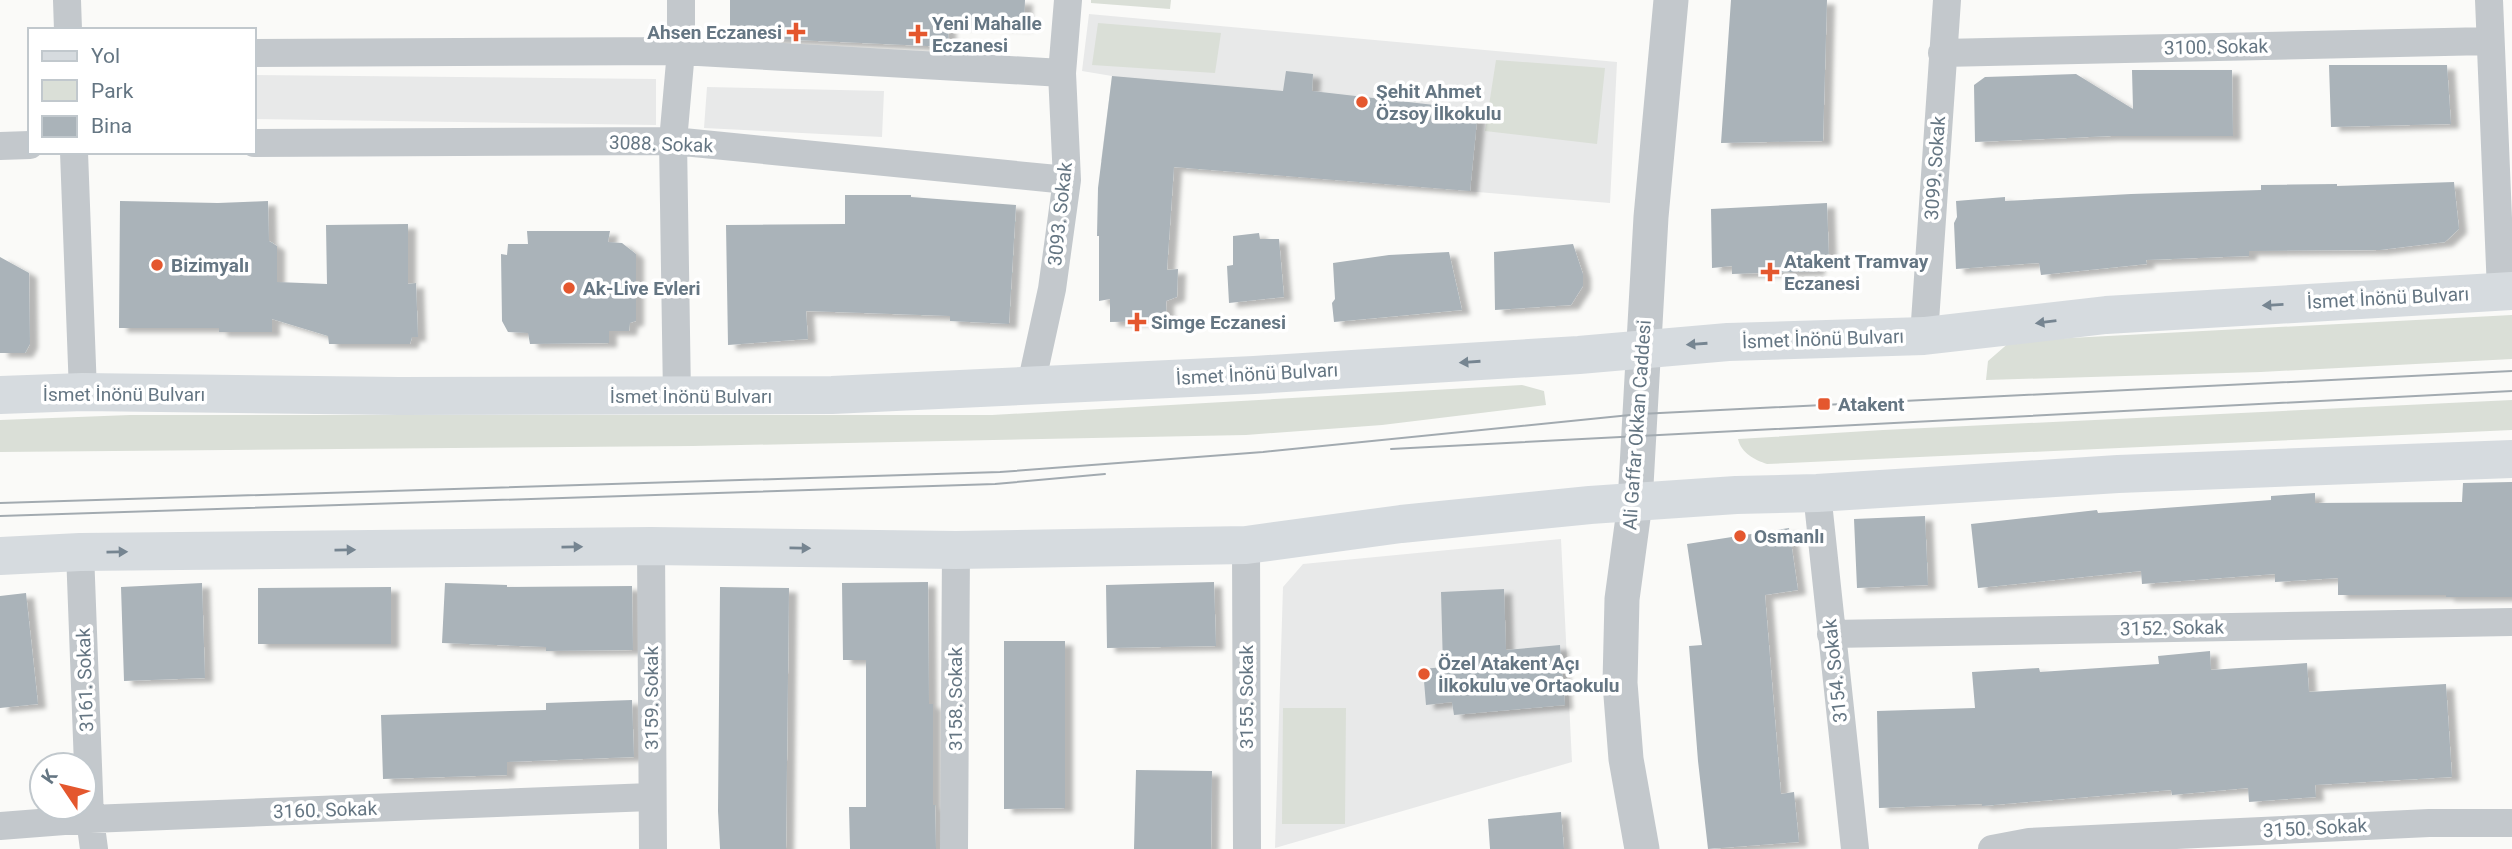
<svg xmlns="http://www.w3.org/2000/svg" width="2512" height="849" viewBox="0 0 2512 849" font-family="Roboto,sans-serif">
<defs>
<filter id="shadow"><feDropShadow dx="8" dy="4.5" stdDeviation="2" flood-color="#0004"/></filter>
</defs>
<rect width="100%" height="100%" fill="#fafaf8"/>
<!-- built -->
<path fill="#e8e9e9" d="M1089 14 1617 62 1610 203 1101 161 1112 76 1082 71Z
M254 75 656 79V125L254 119Z
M707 87 884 91 882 137 704 128Z
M1561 539 1572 762 1275 848 1283 587 1303 564Z"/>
<!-- green -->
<path fill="#dadfd7" d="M1091 0H1171L1170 9 1091 3Z
M1098 23 1221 33 1215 73 1092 65Z
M1496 60 1605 68 1597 144 1485 131Z
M2512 315V359L2261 372 1986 380 1988 361 2011 341Z
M1522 385 1544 391 1546 405 1382 425 1246 435 693 446 0 452V420L130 415H992Z
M2512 400V430L1767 464C1755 460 1741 453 1738 439L1883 430Z
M1283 708H1346L1345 824H1282Z"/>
<!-- building -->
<path fill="#aab3b9" filter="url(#shadow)" d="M730 0H1025L1024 27 948 24 949 47 730 37Z
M1731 0H1827L1823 141 1721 143Z
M2329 65H2447L2451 124 2331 127Z
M2132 70H2232L2233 136H2111L1975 142 1974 85 1985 77 2076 74 2133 109Z
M1286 71 1313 74 1312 91 1478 110 1470 191 1174 167 1167 270 1178 269 1177 297 1166 301 1167 321 1110 322V299L1099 301V236H1097L1098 188 1112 76 1283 91Z
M2454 182 2459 229 2445 242 2380 250 2249 251V256L2146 260 2147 264 2041 275 2039 263 1956 269 1954 223 1957 217 1956 201 2005 197V201L2131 194 2261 190V185L2337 184V186Z
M845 195H911V197L1016 205 1009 324 950 321V316L806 311 808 339 728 345 726 225 845 224Z
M120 201 218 203 268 201 269 241 277 246V282L327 284 326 225 408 224V284L416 283 418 337H412L410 344H329L328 336 272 319V332H219V328H119Z
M1827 203 1829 259 1817 261V271L1732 274V266L1712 268 1711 209Z
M527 231H610L608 242 622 243 636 254V321L630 323 629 331H609V343L530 344 528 333 508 332 502 321 501 254 507 255 508 244H528Z
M1259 233 1260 239H1279L1284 297 1229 303 1227 266 1233 265V236Z
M1573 244 1583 274V286L1571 305 1495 310 1494 252Z
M1449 252 1462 310 1334 322 1332 303 1335 299 1333 263 1389 255Z
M0 257 29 273 30 344 25 353H0Z
M2512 482V597H2446V595H2338V578L2275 582V574L2142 584 2141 571 1978 588 1971 524 2097 510 2098 513 2271 500V496L2315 493V503L2462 502 2463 483Z
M1925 516 1928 585 1857 588 1854 519Z
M1789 528 1798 590 1765 595 1781 794 1794 792 1799 842 1708 849 1698 761 1689 646 1702 645 1687 544Z
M928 582 929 704H933V805H935L936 849H850L849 807H866V660H843L842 583Z
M1214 582 1216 646 1107 648 1106 585Z
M202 583 205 678 124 681 121 587Z
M445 583 507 585V587L632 586 633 650 546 651V647L442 643Z
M391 587V644H258V588Z
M720 587 789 588 786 849H720L718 811Z
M1504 589 1506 650 1560 645 1565 705 1454 715 1452 702 1426 705 1423 669 1443 667 1441 592Z
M26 593 38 704 0 708V596Z
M1004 641H1065V808L1004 809Z
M2210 651 2211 670 2307 663 2309 692 2446 684 2452 777 2315 785 2316 797 2249 802 2248 788 2172 795 2171 790 1982 806V804L1879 808 1877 711 1975 708 1972 672 2039 668 2040 672 2159 664 2158 656Z
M632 700 634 757 507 762V775L383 779 381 715 546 710V703Z
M1136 770 1212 771 1211 849H1134Z
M1561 812 1564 849H1490L1488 819Z"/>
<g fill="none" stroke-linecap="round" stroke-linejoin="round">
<!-- minor -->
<path stroke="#c3c8cc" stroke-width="28" d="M67 0 68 30
M2489 0 2501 291
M254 53 681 51 1062 73
M1942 53 2489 41
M254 143 673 141 1067 180
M0 146 30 145
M74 152 83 392
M1924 336 1947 0
M1031 385 1052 289 1067 180 1062 73 1068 0
M677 396 673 141 681 51V0
M1817 493 1855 849
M1246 545 1247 849
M651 546 653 849
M80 552 90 819 94 849
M1831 634 2512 622
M0 826 90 819 651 797
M954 849 956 550
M1992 849 2029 842 2429 823H2512"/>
<!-- tertiary -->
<path stroke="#c3c8cc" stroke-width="35" d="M1642 849 1626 759 1620 683 1622 599 1635 503 1651 217 1671 0"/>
<!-- primary -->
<path stroke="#d6dbdf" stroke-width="38" d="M0 395 83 392 399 396 832 395 1254 375 1579 355 1728 342 1924 336 2106 315 2512 291
M0 556 80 552 651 546 956 550 1246 545 1401 524 1590 505 1736 495 1817 493 2118 474 2512 459"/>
<!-- tram -->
<path stroke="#a2aab0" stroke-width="2" d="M1391 449 2512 391
M0 503 1000 472 1263 452 1640 414 2512 371
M0 516 995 484 1105 474"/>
</g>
<!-- one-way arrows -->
<defs><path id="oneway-solid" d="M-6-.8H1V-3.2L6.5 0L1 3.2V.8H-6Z" transform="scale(1.75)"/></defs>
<g fill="#768591">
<use href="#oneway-solid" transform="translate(2273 305) rotate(177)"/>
<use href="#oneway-solid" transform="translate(2046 322) rotate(173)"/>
<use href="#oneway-solid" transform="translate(1697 344) rotate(176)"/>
<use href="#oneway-solid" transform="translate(1470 362) rotate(176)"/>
<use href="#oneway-solid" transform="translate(572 547) rotate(-1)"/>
<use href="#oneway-solid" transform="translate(800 548) rotate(1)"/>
<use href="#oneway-solid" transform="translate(345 550) rotate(-1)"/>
<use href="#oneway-solid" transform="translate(117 552) rotate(-1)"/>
</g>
<!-- markers -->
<g fill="#e4572e" stroke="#fff" stroke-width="2.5">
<path d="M792.5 21.5h7v7h7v7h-7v7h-7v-7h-7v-7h7z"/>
<path d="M914.5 23.5h7v7h7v7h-7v7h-7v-7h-7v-7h7z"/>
<circle cx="1362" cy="102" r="7"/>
<circle cx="157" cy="265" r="7"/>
<path d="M1766.5 261.5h7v7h7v7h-7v7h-7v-7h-7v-7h7z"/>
<circle cx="569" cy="288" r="7"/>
<path d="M1133.5 311.5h7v7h7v7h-7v7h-7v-7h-7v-7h7z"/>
<rect x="1817" y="397" width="14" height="14" rx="3.5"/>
<circle cx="1740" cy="536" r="7"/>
<circle cx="1424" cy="674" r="7"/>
</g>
<g text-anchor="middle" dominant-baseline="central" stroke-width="7" stroke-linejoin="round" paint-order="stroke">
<!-- poi labels -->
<g font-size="19" font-weight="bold" fill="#657683" stroke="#fff" text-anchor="start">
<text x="932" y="23">Yeni Mahalle<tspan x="932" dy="22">Eczanesi</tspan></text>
<text x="782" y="32" text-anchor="end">Ahsen Eczanesi</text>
<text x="1376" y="91">Şehit Ahmet<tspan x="1376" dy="22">Özsoy İlkokulu</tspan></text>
<text x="1784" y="261">Atakent Tramvay<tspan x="1784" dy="22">Eczanesi</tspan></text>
<text x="171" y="265">Bizimyalı</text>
<text x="583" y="288">Ak-Live Evleri</text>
<text x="1151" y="322">Simge Eczanesi</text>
<text x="1838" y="404">Atakent</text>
<text x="1754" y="536">Osmanlı</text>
<text x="1438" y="663">Özel Atakent Açı<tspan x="1438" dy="22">İlkokulu ve Ortaokulu</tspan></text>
</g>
<!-- street labels -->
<g font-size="19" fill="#657683" stroke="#fff">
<text transform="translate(2216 47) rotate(-1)">3100. Sokak</text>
<text transform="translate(661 144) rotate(2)">3088. Sokak</text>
<text transform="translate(1935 168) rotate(-86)">3099. Sokak</text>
<text transform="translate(1060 214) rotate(-84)">3093. Sokak</text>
<text transform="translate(2388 298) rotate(-3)">İsmet İnönü Bulvarı</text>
<text transform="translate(1823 339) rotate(-2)">İsmet İnönü Bulvarı</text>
<text transform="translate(1257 374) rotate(-3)">İsmet İnönü Bulvarı</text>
<text x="124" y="394">İsmet İnönü Bulvarı</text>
<text x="691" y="396">İsmet İnönü Bulvarı</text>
<text transform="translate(1637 425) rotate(-86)">Ali Gaffar Okkan Caddesi</text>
<text transform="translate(2172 628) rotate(-1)">3152. Sokak</text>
<text transform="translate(1835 671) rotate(-96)">3154. Sokak</text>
<text transform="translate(85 680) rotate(-92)">3161. Sokak</text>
<text transform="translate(1246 697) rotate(-90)">3155. Sokak</text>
<text transform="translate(651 698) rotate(-90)">3159. Sokak</text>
<text transform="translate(955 699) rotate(-90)">3158. Sokak</text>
<text transform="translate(325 810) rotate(-2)">3160. Sokak</text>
<text transform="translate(2315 828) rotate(-3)">3150. Sokak</text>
</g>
</g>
<!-- legend -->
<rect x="28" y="28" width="228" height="126" fill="#ffffff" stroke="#c1c8cd" stroke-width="2"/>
<rect x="42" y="51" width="35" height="10" fill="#d6dbdf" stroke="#c1c8cd" stroke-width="2"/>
<text x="91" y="63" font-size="21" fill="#657683">Yol</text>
<rect x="42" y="80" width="35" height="21" fill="#dadfd7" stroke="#c1c8cd" stroke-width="2"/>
<text x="91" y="98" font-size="21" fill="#657683">Park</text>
<rect x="42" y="116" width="35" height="21" fill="#aab3b9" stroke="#c1c8cd" stroke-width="2"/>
<text x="91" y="133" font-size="21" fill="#657683">Bina</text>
<!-- north arrow -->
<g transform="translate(63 786) rotate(305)"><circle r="33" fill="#ffffff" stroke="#c1c8cd" stroke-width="2"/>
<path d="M0-5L12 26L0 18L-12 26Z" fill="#e4572e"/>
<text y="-10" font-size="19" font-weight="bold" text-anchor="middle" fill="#657683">K</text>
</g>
</svg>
